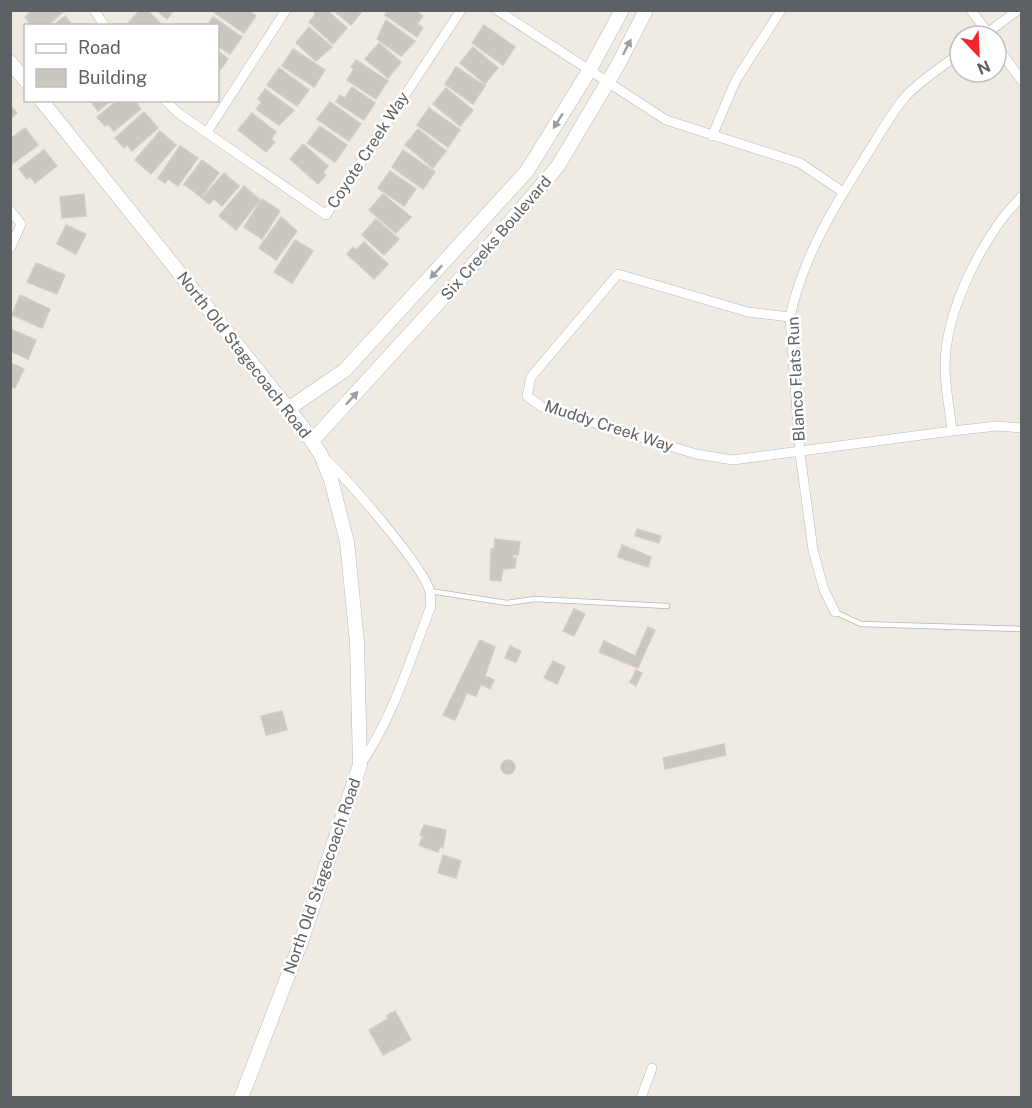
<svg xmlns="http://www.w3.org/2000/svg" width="1032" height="1108" viewBox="0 0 1032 1108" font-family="'Public Sans',sans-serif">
<rect width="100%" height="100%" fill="#efebe3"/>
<!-- building -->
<path fill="#cac6c0" stroke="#d4ccc1" stroke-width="1.5" d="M32 10H62L63 12 47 26H26L29 22 25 17Z
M140 10H147L163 26H133L129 22Z
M156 10H174L167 19Z
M248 10 256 16 244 33 212 11Z
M314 10H327L347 28 333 44 309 22 315 15Z
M333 10H363L351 25Z
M388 10H415L423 16 417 24 423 28 417 37 385 15Z
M65 16 73 26H53Z
M213 17 242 37 230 54 218 46V26L209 23Z
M386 20 415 41 401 56 377 39Z
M484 25 515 47 503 65 472 43Z
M309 27 332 47 316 61 296 43Z
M379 43 401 62 388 78 365 59Z
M473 47 498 68 485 84 460 63Z
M293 49 325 70 314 87 282 66Z
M218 51 228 59 218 73Z
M356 60 388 81 376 99 347 80 354 69 351 67Z
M456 67 485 86 473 104 445 84Z
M279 68 309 90 297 106 267 85Z
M352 87 375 103 364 120 336 102 340 95 345 98Z
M446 88 473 110 460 126 433 104Z
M265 89 294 110 279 125 256 109 262 102 258 99Z
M90 100H112L98 111Z
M118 100H134L141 109 114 131 108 124 105 126 97 117Z
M330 102 361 124 349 141 317 119Z
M10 105 17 113 10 119Z
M429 108 460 130 448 147 417 125Z
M144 112 158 128 132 151 127 145 124 148 115 138Z
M252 113 276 132 271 139 275 142 266 152 238 130Z
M320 126 347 145 335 162 307 143Z
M25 128 38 145 12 164 10 139Z
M418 129 446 151 433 168 405 145Z
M160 131 176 145 151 174 135 160Z
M303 144 328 166 323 173 326 175 318 184 290 159Z
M180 146 198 158 178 186 168 179 165 183 158 178Z
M44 150 57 166 35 183 30 177 27 179 19 169Z
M403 150 435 172 423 189 392 167Z
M202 160 219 173 201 197 184 184Z
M390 171 416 189 404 206 378 188Z
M224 173 239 186 222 206 214 199 209 204 202 198Z
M244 186 260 200 236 230 219 216Z
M84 194 86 216 62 218 60 197Z
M383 194 411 217 396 233 369 210Z
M262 199 280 211 262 239 244 227Z
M281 217 297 231 276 260 259 248Z
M376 219 399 239 384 255 362 235Z
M66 225 86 234 76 254 57 244Z
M295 240 313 251 292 283 274 272Z
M364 242 388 264 374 279 347 254 353 247 356 250Z
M36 263 65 275 57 294 27 282Z
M20 295 50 309 42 328 12 315Z
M10 329 36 340 28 359 10 351Z
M10 363 24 369 15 388 10 386Z
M637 529 661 536 659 543 635 536Z
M495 539 520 542 518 555 513 554 512 558H516L515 568 503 569 501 581 490 580 491 549H494Z
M622 545 651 557 648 567 618 557Z
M574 609 585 614 574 636 563 631Z
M648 627 655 630 638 668 599 652 604 641 635 656Z
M480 640 495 647 485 676 494 680 490 689 481 684 476 696 467 693 455 720 443 715Z
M510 646 521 651 516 662 505 658Z
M553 661 565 667 557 684 544 678Z
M636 670 642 673 636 686 630 682Z
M282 711 287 730 266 735 261 716Z
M724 744 726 755 665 769 663 758Z
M501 767a7 7 0 1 1 14 0a7 7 0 1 1-14 0Z
M424 825 446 830 443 848 440 846 438 852 419 845 422 838H426L420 835Z
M443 855 461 861 456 878 438 873Z
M395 1011 411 1040 383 1055 369 1030 388 1019 386 1016Z"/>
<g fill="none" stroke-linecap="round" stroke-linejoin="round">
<!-- lane casing -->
<g stroke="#b4b7bb" stroke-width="6">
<path id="lane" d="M430 591 507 603 535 599 667 606
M835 612 861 624 1022 629"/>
</g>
<!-- street casing -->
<g stroke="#b4b7bb" stroke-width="10">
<path id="street" d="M94 10 105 26
M497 10 666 120 800 163 843 192
M971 10 990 36
M983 36 1018 10
M996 45 1022 81
M165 100 178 113 326 215 461 10
M207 132 286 10
M712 136 736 80 781 10
M10 210 21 224 10 249
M790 317 748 312 618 274 531 377 527 396 542 407 696 454 733 460 952 431 997 426 1022 428
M952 431C950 410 945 388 945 366 945 311 983 235 1022 196
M324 458C345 476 425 568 430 592 431 596 430 602 431 606 410 660 393 718 360 765
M835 612 824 590 813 550 800 453 790 317C803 256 835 205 868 153 880 134 891 113 906 96 922 79 942 67 960 53
M641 1098 652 1068"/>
</g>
<!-- secondary casing -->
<g stroke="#b5b9be" stroke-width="15">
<path id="secondary" d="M10 62 26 81
M41 100 302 426 321 455 331 480 347 542 357 642 360 765 302 939 241 1098
M288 409 345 370 527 171 589 71 622 10
M312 441 472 266 558 166 619 63 646 10"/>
</g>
<!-- lane -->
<use href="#lane" stroke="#fff" stroke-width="4.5"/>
<!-- street -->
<use href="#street" stroke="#fff" stroke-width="9"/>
<!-- secondary -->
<use href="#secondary" stroke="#fff" stroke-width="14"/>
</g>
<!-- one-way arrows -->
<defs><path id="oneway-solid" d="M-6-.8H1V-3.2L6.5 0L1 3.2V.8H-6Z" transform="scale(1.5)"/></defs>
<g fill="#9da0a3">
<use href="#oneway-solid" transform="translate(627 47) rotate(-63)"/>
<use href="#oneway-solid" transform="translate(558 121) rotate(122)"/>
<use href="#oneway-solid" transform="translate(436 272) rotate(133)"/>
<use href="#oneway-solid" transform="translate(352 398) rotate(-47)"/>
</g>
<g text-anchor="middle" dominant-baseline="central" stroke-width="5" stroke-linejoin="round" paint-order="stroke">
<!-- street labels -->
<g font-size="16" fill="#5b6165" stroke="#fff">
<text transform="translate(368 150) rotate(-57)">Coyote Creek Way</text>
<text transform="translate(496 238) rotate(-49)">Six Creeks Boulevard</text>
<text transform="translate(244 355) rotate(52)">North Old Stagecoach Road</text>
<text transform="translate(796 379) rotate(-93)">Blanco Flats Run</text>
<text transform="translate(609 426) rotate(18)">Muddy Creek Way</text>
<text transform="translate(322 876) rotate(-71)">North Old Stagecoach Road</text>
</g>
</g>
<!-- border -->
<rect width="1032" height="1108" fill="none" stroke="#5b6165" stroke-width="24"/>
<!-- legend -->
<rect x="24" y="24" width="195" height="78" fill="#ffffff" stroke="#bdc0c1" stroke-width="1.5"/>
<rect x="36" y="44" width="30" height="9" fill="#ffffff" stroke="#bdc0c1" stroke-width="1.5"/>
<text x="78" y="54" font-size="18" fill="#5b6165">Road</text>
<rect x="36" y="69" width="30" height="18" fill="#cac6c0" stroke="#bdc0c1" stroke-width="1.5"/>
<text x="78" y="84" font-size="18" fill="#5b6165">Building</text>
<!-- north arrow -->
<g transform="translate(978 54) rotate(157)"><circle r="28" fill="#ffffff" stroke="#bdc0c1" stroke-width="1.5"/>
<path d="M0-4.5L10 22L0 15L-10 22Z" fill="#f2262a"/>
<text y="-9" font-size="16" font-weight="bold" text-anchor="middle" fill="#5b6165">N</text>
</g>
</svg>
